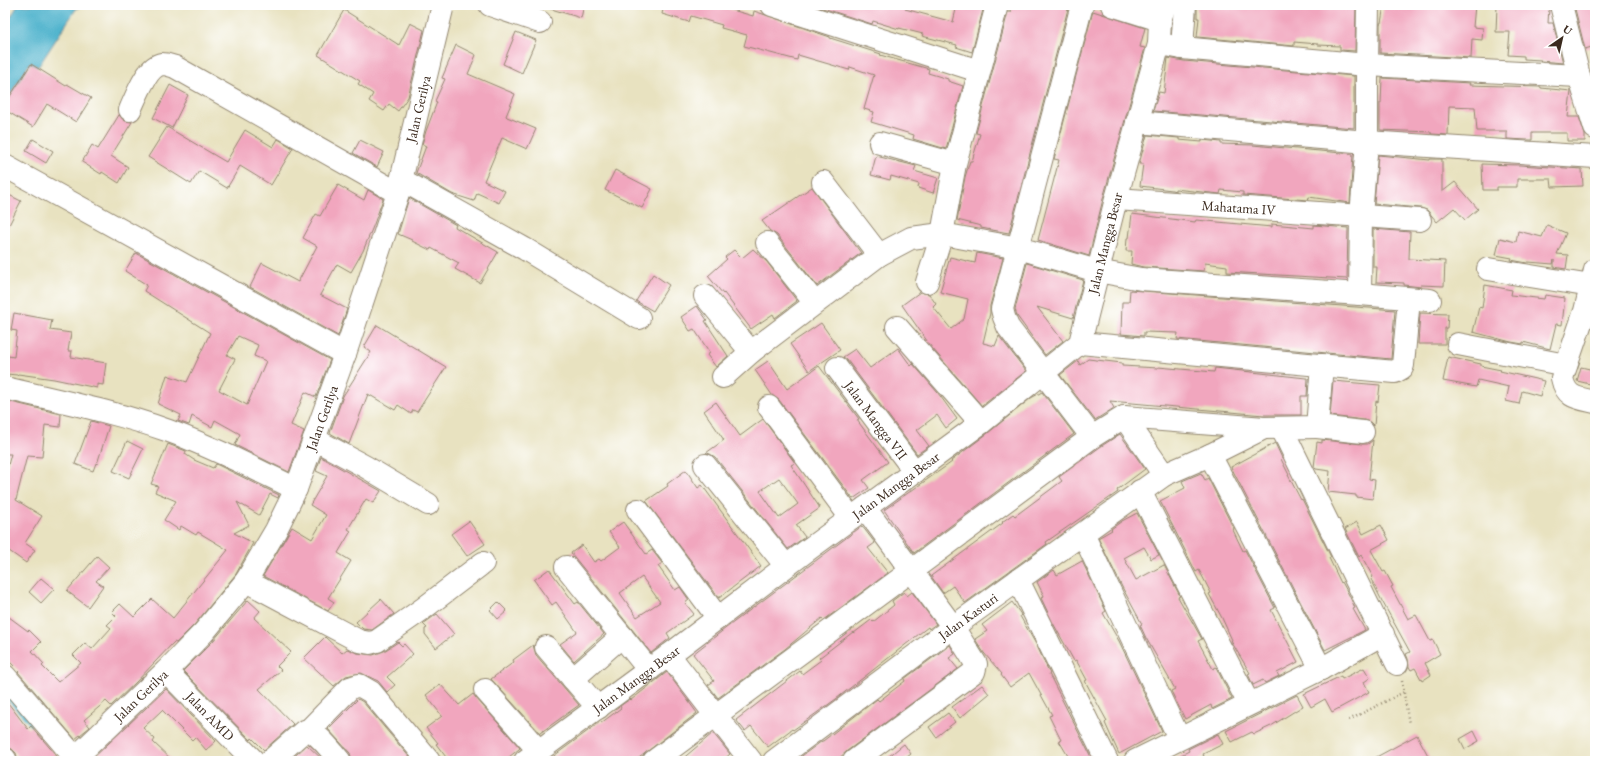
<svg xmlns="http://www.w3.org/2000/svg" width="1600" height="766" viewBox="0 0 1600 766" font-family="'EB Garamond',serif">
<rect width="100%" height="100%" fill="#fff"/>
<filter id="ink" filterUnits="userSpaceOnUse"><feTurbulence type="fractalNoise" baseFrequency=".025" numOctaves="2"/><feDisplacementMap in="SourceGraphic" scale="8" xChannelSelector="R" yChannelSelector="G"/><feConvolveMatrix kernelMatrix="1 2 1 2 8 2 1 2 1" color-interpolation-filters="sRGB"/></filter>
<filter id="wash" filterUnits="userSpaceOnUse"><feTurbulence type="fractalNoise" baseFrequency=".012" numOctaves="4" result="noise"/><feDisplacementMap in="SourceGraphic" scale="16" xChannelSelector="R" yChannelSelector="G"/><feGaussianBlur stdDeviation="0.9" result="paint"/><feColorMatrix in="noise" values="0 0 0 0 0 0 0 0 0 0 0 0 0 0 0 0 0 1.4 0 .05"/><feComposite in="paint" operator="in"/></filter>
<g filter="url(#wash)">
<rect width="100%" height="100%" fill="#e8e2c0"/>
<!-- water -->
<path fill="#4db2cc" stroke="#446e75" d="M18 5H85L76 9 38 67 30 63 5 103V26Z"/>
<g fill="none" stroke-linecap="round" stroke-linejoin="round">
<!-- stream -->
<path stroke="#4db2cc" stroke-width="4.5" d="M5 694 31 723"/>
</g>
<g id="blocks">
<!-- building -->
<path fill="#f1a6be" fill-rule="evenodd" d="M549 5H584L581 18 548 8Z
M664 5H715L753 16 754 11 830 37V38L881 54 880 55 929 69 928 73 948 79V81L963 86 946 149 913 139 914 135 871 122 874 112 864 109 874 75 850 67 849 70 798 55 797 60 744 46 747 35 721 28 722 25 691 16 689 22 662 14Z
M813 5H899L906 7 905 9 953 22 957 5 984 6 972 52 956 47 957 45 922 36 923 34 899 28V29L873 21 872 24Z
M1013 5H1069L1009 233 981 228V226L957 220 965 177 970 161H972L980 134 976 133 1008 12H1011Z
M1197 5H1356L1355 51 1340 50V46L1318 45V44L1294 42V46L1197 37 1199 18H1197Z
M1384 5H1475L1473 27 1483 28 1482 40 1472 39 1471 58 1380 53V23H1381Z
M1497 5H1519L1549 8 1548 23H1553L1563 63 1540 61 1541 60 1524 59V56L1508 55 1510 32H1496Z
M1574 5H1591L1595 18V46L1585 49Z
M344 10 399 45 410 23 424 30 408 97 398 111 389 104 384 111 369 101 373 94 358 84 360 81 318 55Z
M1093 11 1145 28 1140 47 1145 48 1104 195 1089 256 1038 240 1059 160 1054 159Z
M516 32 536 40 522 73 503 64Z
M456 45 476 55 468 74 515 94 506 116 507 117 536 129 527 149 502 138 484 181 505 191 499 203 477 193 474 201 452 194 416 173 426 146 422 144 426 131 437 102 435 101 445 79 442 78Z
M1168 58 1184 61 1354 76V128L1153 111 1159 92 1164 93Z
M31 64 66 86 67 84 91 98 76 122 47 104 33 127 5 110V104Z
M1382 78 1470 83 1469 85 1541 87V88L1571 91 1568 117H1579L1585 135V141H1567V133H1532V140H1527L1507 139V131H1477L1475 107 1449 106 1448 135 1431 134V132L1380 130V103H1381Z
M170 85 188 95 172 128 153 118Z
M119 115 125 121 132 122 111 156 128 167 119 183 102 172 101 174 82 162 92 145 98 149Z
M167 127 226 162 245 130 273 147 278 139 293 148 271 185 240 166 227 188 199 171 191 184 148 157Z
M1147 135 1179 138V140L1202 142V140L1221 142V144L1252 145 1353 154 1350 203 1309 197 1308 200 1243 195V192L1221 190 1220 194 1175 189V191L1172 190 1140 186 1143 164H1139Z
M33 139 53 151 46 163 26 151Z
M360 140 384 152 377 167 353 153Z
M1378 155 1430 160V159H1442V192L1455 182 1478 209 1465 220 1454 208 1437 222 1427 210 1421 208 1374 204Z
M876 156 916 166 914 171 938 178 933 193 918 188 919 184 891 176 890 180 871 175Z
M1482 164 1519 165 1582 169 1583 186 1552 187 1551 179H1517V187H1497V190H1483Z
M615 170 652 189 642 208 605 190Z
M338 185 364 200 368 190 383 199 374 224 363 251 351 272 337 264 320 295 347 309 338 336 250 287 262 263 298 282 317 246 303 238 316 214 320 216Z
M812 187 861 253 817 286 777 235 770 231 762 221Z
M5 193 21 201 5 233Z
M409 198 456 225 455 227 498 252 480 283 455 269 459 263 431 248 430 250 412 241V240L398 234Z
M1132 214 1195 222 1196 220 1272 227V224L1314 228V225L1348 228 1347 279 1227 272V266L1205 263 1204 271 1143 267 1131 264 1132 251H1126L1127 238H1129Z
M1547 225 1566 233 1557 254 1568 255 1566 269 1554 267V260L1553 264 1528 262 1527 263 1511 260 1512 258 1496 255 1500 238 1516 242 1518 231 1542 237Z
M1373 229 1410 232 1409 259 1445 261 1444 286 1421 285V287L1404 285V283L1376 282 1377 267H1373Z
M753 249 767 262 797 301 775 318 773 314 751 329 724 293 723 294 708 276 727 259 725 257 734 250 742 258Z
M136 253 330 360 316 397 305 392 291 425 304 431 289 472 235 445 240 434 215 420 212 427 192 416 189 425 178 421 181 415 158 404 167 375 187 382 210 333 144 291 147 285 125 271ZM238 336 258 345 254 356 266 361 247 405 219 390 235 359 227 355Z
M977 253 1003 258 990 306V313L983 343 995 346 999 336 1026 371 982 406 932 348 902 305 920 292 929 294 936 304 933 307 951 329 964 319 968 299 940 292 950 257 975 263Z
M1027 263 1083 280 1073 318 1037 307 1063 341 1045 355 1017 316 1015 309Z
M653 274 669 285 653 311 636 301Z
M1485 285 1512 290 1511 295 1544 299 1545 295 1565 298 1562 325 1556 324 1550 349 1523 342V344L1511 342 1473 332 1479 307 1482 308Z
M1130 290 1395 310 1391 359 1177 339 1178 333 1144 332V336L1121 334 1122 302H1129Z
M697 306 707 320 705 321 728 356 716 367 707 355 710 353 694 329 690 331 681 317Z
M14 313 52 320 50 330 71 333 68 351H72L71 357 106 363 103 385 97 384V388L54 379 18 374 17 375 6 374 8 356 14 357 17 331 11 330Z
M1420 313 1448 314 1447 328H1445V344H1418Z
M821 323 840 350 809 371 790 344Z
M377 325 446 367 417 412 413 410 411 414 398 405 395 410 368 394 349 444 330 433 343 396 371 352 364 347Z
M898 348 911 366 913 364 938 393 957 419 946 428 937 415 917 430 929 446 917 454 847 360 843 357 855 349 870 368Z
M1448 357 1481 364V366L1501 370 1500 371 1544 381 1540 396 1522 391 1519 404 1506 401 1509 387 1478 380 1476 387 1443 381Z
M1088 359 1122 363V366L1158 368V367L1214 372 1215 368 1306 378H1308L1307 396H1301V415H1264L1110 401 1114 408 1095 420 1060 375 1078 361 1080 365Z
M768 361 787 389 819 366 859 419 857 420 888 462 863 480 869 488 853 499 779 400 772 395 755 370Z
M1581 367 1594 370 1590 384 1577 381Z
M1333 381 1380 385 1378 402 1376 401 1374 426 1370 422 1364 420 1330 416Z
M1042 392 1074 434 914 553 884 510 952 462 951 461 988 433 1031 398Z
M7 401 61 414 60 427 45 425 42 457 27 456 16 500 42 516 25 543 35 550 26 563 5 548V476L11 454H5V411Z
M716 402 740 436 763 419 795 463 791 465 820 508 796 525 805 537 788 549 715 457 710 454 706 453 724 440 704 411ZM779 478 798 504 779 518 760 491Z
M91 421 109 426 97 464 96 463 93 471 75 464Z
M1120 434 1145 469 1117 490 1118 492 1046 542 1047 544 965 603 953 586 943 593 931 576 1003 523 1002 522 1013 514 1015 516 1062 481 1059 477 1100 447Z
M1322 440 1362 444H1368L1373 440 1369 479 1375 480 1373 499 1356 497V495L1328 492 1330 471 1316 469 1314 467 1317 442 1322 443Z
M127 441 143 449 129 478 113 471Z
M1275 443 1282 458 1281 459 1289 475H1288L1301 500 1302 499 1331 557 1329 558 1341 583 1342 582 1349 595 1355 608 1353 609 1365 630 1325 650 1231 467Z
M168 444 186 451 185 454 194 460 213 468 216 464 279 495 278 498 270 494 259 515 237 502 249 525 234 533 253 543 236 574 195 624 176 643 174 642 136 682 111 706 106 701 84 720 90 727 75 739 18 672 19 671 5 657V614L28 631 29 630 41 642 32 651 44 664 42 666 58 682 81 663 73 655 85 643 92 649 111 628 107 625 116 616 112 612 120 604 134 617 152 599 173 618 228 550 198 532 196 535 181 526 179 530 164 520 176 501 155 492 158 486 151 484Z
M321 457 381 491 373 503 366 499 348 529 351 531 338 553 351 561 328 598 334 602 328 611 263 576 292 527 312 539 326 515 310 505 327 476 316 471Z
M686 470 698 488 702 485 761 566 719 598 646 501 668 486 667 484Z
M1201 473 1205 480 1208 478 1234 529 1233 530 1243 551 1245 550 1275 608 1271 610 1298 662 1277 673 1279 676 1265 683 1263 680 1253 685 1248 674 1250 673 1231 641 1232 640 1222 618 1209 594 1211 593 1199 570 1196 572 1160 501 1185 488 1182 481Z
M1137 513 1159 555 1151 559 1144 547 1124 558 1136 580 1164 565 1180 596 1178 597 1202 639 1198 641 1213 669 1216 667 1232 699 1212 709 1211 705 1185 719 1171 691 1175 689 1146 638 1140 625 1142 624 1122 587 1098 538 1112 530 1111 529 1122 521Z
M469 521 485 544 467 556 451 534Z
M623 522 646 554 652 550 662 563 658 566 675 590 680 587 689 600 685 603 694 614 667 633 670 638 651 653 571 553 582 545 594 562 599 559 601 561 620 547 609 532ZM642 577 660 602 637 617 620 593Z
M1357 522 1363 534 1381 525 1389 540 1371 550 1383 572 1385 571 1393 586 1391 587 1408 619 1416 615 1430 641 1433 640 1440 654 1425 663 1431 675 1422 681 1415 668 1411 670 1409 667 1408 659 1406 654 1410 652 1382 601 1371 579 1373 577 1361 555 1359 557 1345 529Z
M862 526 875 543 868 548 888 573 824 620 822 618 785 649 718 698 708 685 714 681 693 654 726 628Z
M97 556 109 567 96 581 103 586 88 607 67 591Z
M1082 561 1106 611 1103 613 1119 641 1162 731 1119 754 1105 723 1107 721 1085 681 1087 680 1076 660 1074 661 1053 623 1041 598 1044 596 1037 582 1054 570 1057 575Z
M549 569 575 604 578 602 604 634 574 661 560 644 577 632 556 602 552 605 534 580Z
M41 578 54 589 41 603 29 592Z
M904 592 907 596 912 592 936 624 929 629 928 627 836 699 793 730 792 729 768 747 751 726 745 731 736 720 800 671 802 674 821 660 819 658 853 632 854 633 871 620 873 622 894 605 892 601Z
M381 599 394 614 372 630 363 629 356 622Z
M248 600 260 611 254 618 291 652 277 666 281 670 259 689 293 724 264 750 252 738 251 740 183 671 213 641Z
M498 602 507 611 498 619 490 610Z
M1012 602 1020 613 1021 615 1020 616 1037 646 1050 674H1049L1093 761H1071L1059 741 1061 740 1049 716 1052 715 1029 673 1010 687 1001 675 1002 674 984 653 975 639 987 631 982 625Z
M437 614 454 634 436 648 425 634V629L427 628 423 624Z
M325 637 342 653 347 649 357 653 373 655 384 651 398 642 402 646 404 644 413 654 387 677 395 685 387 692 378 681 361 673 346 676 334 686 304 658Z
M533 645 536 655 579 705 540 733 491 679 514 662 513 660Z
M950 645 955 654 949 658 958 669 847 751 836 761H795L822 741H823L877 699 879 701 905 681 904 679Z
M1364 668 1370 678 1364 682 1369 692 1332 712 1325 699 1311 707 1304 694 1341 676 1342 679Z
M667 672 697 713 635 761H547L600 722 601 723 621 708 620 706 630 699 631 700Z
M440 684 459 705 473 694 476 698 520 748 519 749 504 761H449L436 744 438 743 426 728 442 716 426 695Z
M982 685 989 694 960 718 952 707Z
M166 689 216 741 206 750 195 737 192 740 162 710 143 728 155 739 153 742 173 761H90Z
M1297 695 1303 706 1271 726 1254 734 1252 732 1232 742 1226 731Z
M5 699 28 729 31 726 56 755 49 761H18L16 753 12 749 5 747Z
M358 699 363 702 411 759 409 761H352L350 753 328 729Z
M948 713 955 722 936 737 929 727Z
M1474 731 1479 741 1465 749 1460 739Z
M713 733 730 754 722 761H680Z
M1218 734 1223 744 1203 754 1204 756 1195 761H1169L1189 751 1188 749Z
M1417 735 1431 761H1369Z
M904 744 911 754 902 761H883Z
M307 745 324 761H289Z"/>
</g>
</g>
<g filter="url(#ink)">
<use href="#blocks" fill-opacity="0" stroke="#92866f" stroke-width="1"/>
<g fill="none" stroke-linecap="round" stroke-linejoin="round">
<!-- minor casing -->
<g stroke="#92866f" stroke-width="24">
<g id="minor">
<path d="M490 5 540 22"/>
<path d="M772 5 979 71"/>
<path d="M1082 5 1002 309 1004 317 1008 327 1092 437"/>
<path d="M1112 5 1160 20"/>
<path d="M1561 5 1579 76 1595 128"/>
<path d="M1159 44 1182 48 1367 65 1579 76"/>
<path d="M1182 48 1185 5"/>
<path d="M130 110C136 97 147 66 162 64 167 64 171 66 175 67L398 193"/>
<path d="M1137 122 1367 142 1595 157"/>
<path d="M880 143 955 164"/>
<path d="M5 166 345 354"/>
<path d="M402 180 525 249 639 318"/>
<path d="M823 182 879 255"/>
<path id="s1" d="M1116 199 1420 220"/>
<path d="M767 243 815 303"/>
<path d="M1488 269 1591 286"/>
<path d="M1595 270 1585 311 1562 378C1566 398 1577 398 1595 402"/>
<path d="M927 282 942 234 955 164 997 5"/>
<path d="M1360 294 1361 216 1367 142V65L1368 5"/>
<path d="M705 296 751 352"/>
<path d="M897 327 981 423"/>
<path d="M1080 343 1395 372 1402 368 1403 365 1409 299"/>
<path d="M1458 344 1566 365"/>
<path id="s2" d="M837 368 915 472"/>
<path d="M723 377 751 352 879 255 911 238 942 234 1019 248 1097 271 1141 279 1360 294 1430 300"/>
<path d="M5 388C60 401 116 412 169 431 213 447 255 469 296 489"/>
<path d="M769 407 851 518"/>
<path d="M1124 417 1164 475 1210 455 1264 428"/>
<path d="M1317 427 1363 432"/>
<path d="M1282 429 1397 664"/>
<path d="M314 439 366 467 428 504"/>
<path d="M1210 455 1321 669"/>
<path d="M705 465 786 566"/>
<path d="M1140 491 1249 704"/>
<path d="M638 510 718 618"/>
<path d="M1083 534 1179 738"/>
<path d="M566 567 649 670"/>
<path d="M1018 580 1107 761"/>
<path d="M246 581 359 641 370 643 377 641 424 608 483 563"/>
<path d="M546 647 598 708"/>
<path d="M669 655 751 761"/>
<path id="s3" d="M166 671 254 761"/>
<path d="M5 676 78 761"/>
<path d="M573 679 622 636"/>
<path d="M485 690 539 751"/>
<path d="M308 731 350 688 359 685 371 692 429 761"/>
<path d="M5 759 6 761"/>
<path id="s4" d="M72 761 166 671 204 632 246 581 276 530 296 489 345 354 398 193 443 5"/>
<path d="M270 761 304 731C316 729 332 752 340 761"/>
<path id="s5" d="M525 761 669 655 809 549 981 423 1080 343 1116 199 1159 44 1160 20 1165 5"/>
<path d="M654 761 1092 437 1124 417 1264 428 1317 427 1322 365"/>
<path id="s6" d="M774 761 953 627 1164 475"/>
<path d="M854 761 974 672 976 664 953 627 865 508"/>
<path d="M1135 761 1321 669 1383 634"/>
</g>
</g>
<!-- path -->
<path stroke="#92866f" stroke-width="2.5" stroke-dasharray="1 3" stroke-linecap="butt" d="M1402 681 1409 724
M1349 720 1404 692"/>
<!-- minor -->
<use href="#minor" stroke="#fff" stroke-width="22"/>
</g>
</g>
<g text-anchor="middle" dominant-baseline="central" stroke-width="4" stroke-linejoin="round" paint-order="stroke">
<!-- street labels -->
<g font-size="14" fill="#3b2a1e" stroke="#fff">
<text stroke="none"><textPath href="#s4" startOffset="755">Jalan Gerilya</textPath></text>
<text stroke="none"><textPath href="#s1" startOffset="123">Mahatama IV</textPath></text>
<text stroke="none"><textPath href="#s5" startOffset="798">Jalan Mangga Besar</textPath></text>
<text stroke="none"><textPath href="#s4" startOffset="431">Jalan Gerilya</textPath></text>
<text stroke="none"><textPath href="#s2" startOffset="65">Jalan Mangga VII</textPath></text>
<text stroke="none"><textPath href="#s5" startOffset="462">Jalan Mangga Besar</textPath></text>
<text stroke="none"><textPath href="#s6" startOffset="242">Jalan Kasturi</textPath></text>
<text stroke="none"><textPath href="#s5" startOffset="138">Jalan Mangga Besar</textPath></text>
<text stroke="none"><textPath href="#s4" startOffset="95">Jalan Gerilya</textPath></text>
<text stroke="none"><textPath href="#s3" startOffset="63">Jalan AMD</textPath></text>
</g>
</g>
<!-- margin -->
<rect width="1600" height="766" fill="none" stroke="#fff" stroke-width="20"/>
<!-- north arrow -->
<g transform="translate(1562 38) rotate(34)" stroke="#ffffff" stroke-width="3" paint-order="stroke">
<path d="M0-3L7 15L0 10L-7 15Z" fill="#3b2a1e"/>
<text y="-6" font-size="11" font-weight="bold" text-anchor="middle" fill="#3b2a1e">U</text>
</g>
</svg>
